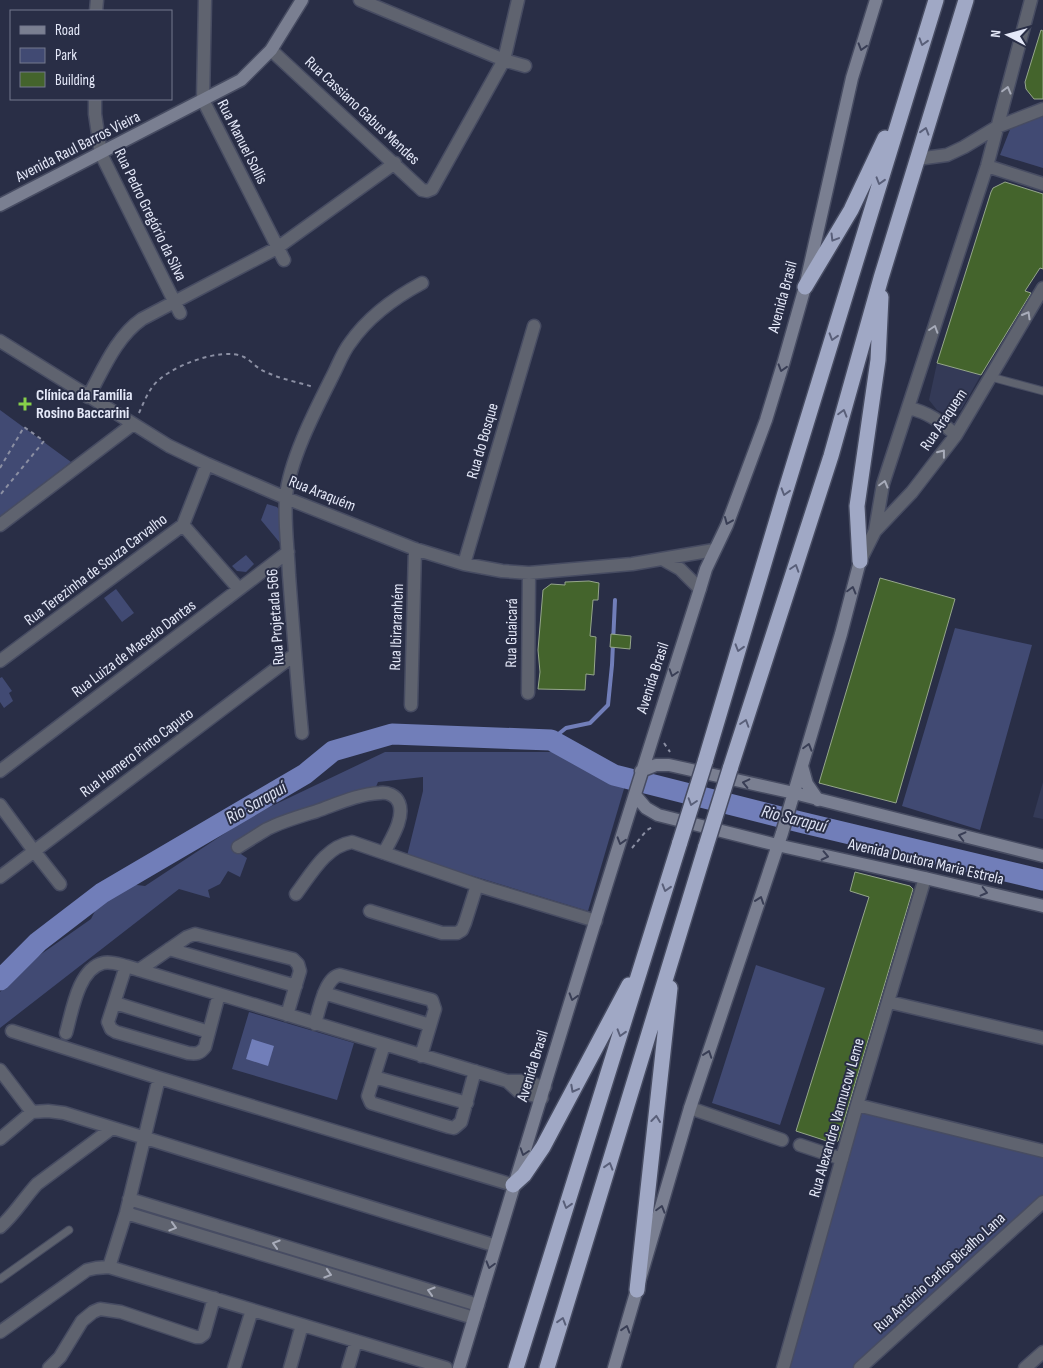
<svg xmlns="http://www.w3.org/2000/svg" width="1043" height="1368" viewBox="0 0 1043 1368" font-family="'Sofia Sans Condensed',sans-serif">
<rect width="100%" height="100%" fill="#292e46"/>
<!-- built -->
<path fill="#343a57" d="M937 363 981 375 961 410 946 414 937 410 929 400Z
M1043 782V819L1033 817Z"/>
<!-- green -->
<path fill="#414a73" d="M1043 115V168L1000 155 1013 122Z
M0 410 71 462 0 517Z
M267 504 277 507 280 511 282 542 280 543 261 520Z
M246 555 254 564 246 572 237 571 232 566Z
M116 589 134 613 122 622 104 598Z
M955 628 1032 645 980 830 902 806Z
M2 677 12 691 9 693 13 701 4 708 0 702V678Z
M385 752H562L614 780 626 782 588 911 407 856 423 791V777L378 782 375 789 232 848 247 858 240 877 228 871 220 884 208 890 210 898 179 889 0 1028V992L27 964 91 919 100 901 129 884 145 886 251 816Z
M756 965 825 988 780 1125 712 1103Z
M249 1012 354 1043 337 1100 232 1069Z
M857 1105 1043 1151V1202L859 1368H783Z"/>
<!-- water -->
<path fill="#717eb9" d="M252 1039 274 1046 268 1066 246 1059Z"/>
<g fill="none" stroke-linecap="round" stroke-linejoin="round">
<!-- stream -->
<path stroke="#717eb9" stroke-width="4" d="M551 740 566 728 590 723 608 705 612 665 615 600"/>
<!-- river -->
<path stroke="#717eb9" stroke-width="21" d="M0 980 38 942 102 893 305 774 333 751 392 734 551 740 614 775 800 822 1043 880"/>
</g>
<!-- building -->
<path fill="#44642c" stroke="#95a68b" d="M1041 30 1043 31V99H1034L1026 89 1025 82Z
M1005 182 1043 194V269L1040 268 1025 291 1031 293 981 375 937 363 991 192 993 188Z
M880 578 955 599 896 803 819 783Z
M589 581 599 583 598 600H593L590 636 596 637 594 675 586 674 585 690 538 689 540 672 538 650 543 590 551 584 565 585V582Z
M611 634 631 636 630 649 610 647Z
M855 872 910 886 913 889 838 1141 833 1143 796 1131 869 897 850 891Z"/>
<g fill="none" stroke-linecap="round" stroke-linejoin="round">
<!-- lane casing -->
<g stroke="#474c62" stroke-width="9">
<path id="lane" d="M991 377 1043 391
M0 1279 69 1230"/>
</g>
<!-- street casing -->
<g stroke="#474c62" stroke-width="15">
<path id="street" d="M205 0 203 100 284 260
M360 0 504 60 525 66
M96 11 97 0
M271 50 422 190 427 191 432 189 504 60 518 0
M95 99V114L101 154 180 313
M917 159 947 155 964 147 997 127 1043 109
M987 166 1043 184
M0 341 169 446 207 464 286 498 415 549 464 564 502 571 529 573 632 564 714 550
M88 397C103 370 116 337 142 319L277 248 395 163
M908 408C928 412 941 422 956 435
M0 525 133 424
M183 525 239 589
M875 531 883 484 987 166 1031 0
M664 560 680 569 700 589
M860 561 875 531 912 492 956 435 1043 288
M464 564 534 326
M0 661 183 525 207 464
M528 693 529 573
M411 705 415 549
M302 733C297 681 293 628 289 575 288 549 284 522 286 496 290 458 317 407 334 373 339 363 343 352 350 343 368 317 394 298 422 283
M0 771 288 552
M0 805 34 851 60 884
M238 847C248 841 257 835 267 829 283 821 301 816 317 811 337 804 358 794 380 793 387 792 396 795 399 803 405 818 391 839 384 853
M0 877 294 655
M296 894C312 873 325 847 352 842L483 887 596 921
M370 911 442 933H457L462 930 465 923 477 885
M169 949 296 986
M126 966 108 1022 111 1029 116 1032 188 1053C196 1054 200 1054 205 1047L219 994
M139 970 187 937 195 934 293 959 298 964 300 971 287 1015
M324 993 430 1025
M889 1002 1043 1038
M115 1003 209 1032
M315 1024C319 1010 325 977 340 975L432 1000 435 1009 421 1056
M12 1031 159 1078 513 1185
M66 1033C72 1012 78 969 103 963 110 961 118 964 126 966L507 1081H521L545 1087
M384 1045 368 1096 371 1103 449 1127 454 1128 461 1122 475 1071
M0 1070 32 1112
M374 1077 467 1103
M507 1081 518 1091 542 1098
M857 1105 1043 1151
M690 1108 782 1140
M0 1139 32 1112 48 1111 64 1113 490 1244
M800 1145 842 1159
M129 1199 478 1305
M126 1213 474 1318
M0 1227C15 1214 24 1198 37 1184L111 1129
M109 1267 126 1213 159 1078
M0 1332 87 1270 96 1268 109 1267 446 1368
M49 1368 60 1357 82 1321 93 1312 100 1309 121 1312 196 1337H200L204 1334 214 1298
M234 1368 252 1310
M290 1368 302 1325
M348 1368 356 1341
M783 1368 857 1105 925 878
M860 1368 1043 1202
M1025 1368 1043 1352"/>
</g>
<!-- secondary casing -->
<g stroke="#474c62" stroke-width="15">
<path id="secondary" d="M0 205 241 80 271 50 302 0
M802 766 807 784 818 800
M641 771 656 765H669L794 793 1043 856
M635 795 646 808 658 815 777 845 925 878 1043 906
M459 1368C537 1108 617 848 700 589L706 569 727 525 766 420 784 361 805 287 852 78 876 0
M614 1368 690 1108 782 833 841 634 860 561"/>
</g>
<!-- highway casing -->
<g stroke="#474c62" stroke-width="18">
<path id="highway" d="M805 287 851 210 885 138
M860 561 857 506 878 360 881 297
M705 762 784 496 936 0
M730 769 831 456 881 278 966 0
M513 1185 524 1175 543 1147 629 985
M637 1290 670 988
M516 1368 680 842
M547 1368 706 846"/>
</g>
<!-- path -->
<path stroke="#8b8fa3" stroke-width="2" stroke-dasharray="4 4" stroke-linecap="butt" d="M139 413C143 404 147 394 153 386 167 367 222 346 244 357 252 361 257 369 266 372 280 379 298 382 313 387
M0 468 24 427 44 441 0 495
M664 743 670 752
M632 848 647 830 653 827"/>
<!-- lane -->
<use href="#lane" stroke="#5f636f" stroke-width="7"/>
<!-- street -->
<use href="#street" stroke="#5f636f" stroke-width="12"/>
<!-- secondary -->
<use href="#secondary" stroke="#7a7f91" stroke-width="12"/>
<!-- highway -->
<use href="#highway" stroke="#a0a8c5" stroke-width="15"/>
<!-- highway-bridge casing -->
<g stroke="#474c62" stroke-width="18" stroke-linecap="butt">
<path id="highway-bridge" d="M680 842 705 762
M706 846 730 769"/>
</g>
<!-- highway-bridge -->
<use href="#highway-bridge" stroke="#a0a8c5" stroke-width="15"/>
</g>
<!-- one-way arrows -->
<defs><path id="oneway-chevron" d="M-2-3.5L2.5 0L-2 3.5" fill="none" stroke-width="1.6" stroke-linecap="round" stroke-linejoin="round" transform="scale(1.25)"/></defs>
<g stroke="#595f79">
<use href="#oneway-chevron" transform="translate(923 42) rotate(107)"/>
<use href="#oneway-chevron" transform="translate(925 131) rotate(-73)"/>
<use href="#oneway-chevron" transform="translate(880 181) rotate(107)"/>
<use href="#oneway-chevron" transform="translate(834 238) rotate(121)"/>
<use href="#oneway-chevron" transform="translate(833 337) rotate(107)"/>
<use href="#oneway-chevron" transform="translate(843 413) rotate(-74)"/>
<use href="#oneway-chevron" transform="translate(785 492) rotate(107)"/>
<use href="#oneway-chevron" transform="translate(795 568) rotate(-72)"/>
<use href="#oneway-chevron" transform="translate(739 648) rotate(107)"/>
<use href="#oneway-chevron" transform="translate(745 723) rotate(-72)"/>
<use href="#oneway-chevron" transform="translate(692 802) rotate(108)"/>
<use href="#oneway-chevron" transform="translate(666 888) rotate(107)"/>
<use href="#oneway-chevron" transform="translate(621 1033) rotate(107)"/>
<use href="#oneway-chevron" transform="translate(574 1089) rotate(118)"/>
<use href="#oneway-chevron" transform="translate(656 1119) rotate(-83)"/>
<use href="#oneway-chevron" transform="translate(609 1166) rotate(-73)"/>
<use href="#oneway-chevron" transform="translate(567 1205) rotate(107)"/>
<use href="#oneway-chevron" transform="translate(562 1321) rotate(-73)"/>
</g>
<g stroke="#393e55">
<use href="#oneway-chevron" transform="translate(862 47) rotate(107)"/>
<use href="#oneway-chevron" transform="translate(782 368) rotate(107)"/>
<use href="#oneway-chevron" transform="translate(728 521) rotate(113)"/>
<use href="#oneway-chevron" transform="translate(852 590) rotate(-75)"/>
<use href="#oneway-chevron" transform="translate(673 673) rotate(108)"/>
<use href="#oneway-chevron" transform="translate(808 747) rotate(-74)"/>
<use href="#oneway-chevron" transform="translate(746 783) rotate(-167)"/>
<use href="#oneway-chevron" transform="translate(962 836) rotate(-166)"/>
<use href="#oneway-chevron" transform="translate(621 841) rotate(107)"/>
<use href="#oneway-chevron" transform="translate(825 856) rotate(12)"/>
<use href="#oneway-chevron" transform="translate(984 892) rotate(14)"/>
<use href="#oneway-chevron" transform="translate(760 900) rotate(-71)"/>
<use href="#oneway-chevron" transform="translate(573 997) rotate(107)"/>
<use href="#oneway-chevron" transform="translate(708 1054) rotate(-71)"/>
<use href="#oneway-chevron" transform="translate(524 1152) rotate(108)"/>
<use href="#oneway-chevron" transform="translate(661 1209) rotate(-74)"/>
<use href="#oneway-chevron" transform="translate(490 1265) rotate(106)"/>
<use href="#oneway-chevron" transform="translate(626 1329) rotate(-73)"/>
</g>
<g stroke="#a8acba">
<use href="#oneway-chevron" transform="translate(1007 90) rotate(-75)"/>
<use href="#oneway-chevron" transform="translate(1027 315) rotate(-60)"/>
<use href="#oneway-chevron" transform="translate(934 329) rotate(-72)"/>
<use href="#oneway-chevron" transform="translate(942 453) rotate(-52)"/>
<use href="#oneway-chevron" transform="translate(884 484) rotate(-75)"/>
<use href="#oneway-chevron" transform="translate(173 1227) rotate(17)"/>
<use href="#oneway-chevron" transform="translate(276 1244) rotate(-163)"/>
<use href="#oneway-chevron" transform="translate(328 1274) rotate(17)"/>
<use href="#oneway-chevron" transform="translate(431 1291) rotate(-163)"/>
</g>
<!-- markers -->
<path fill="#87cf4a" stroke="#292e46" stroke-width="2" d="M22.5 396.5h5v5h5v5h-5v5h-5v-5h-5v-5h5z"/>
<g text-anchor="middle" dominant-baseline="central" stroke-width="4" stroke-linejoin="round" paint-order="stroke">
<!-- street labels -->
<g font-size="16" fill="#e4e8f8" stroke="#292e46">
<text transform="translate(362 111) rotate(43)">Rua Cassiano Gabus Mendes</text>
<text transform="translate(242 142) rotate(63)">Rua Manuel Sollis</text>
<text transform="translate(78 147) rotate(-27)">Avenida Raul Barros Vieira</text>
<text transform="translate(150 215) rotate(64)">Rua Pedro Gregório da Silva</text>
<text transform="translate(783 297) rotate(-75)">Avenida Brasil</text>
<text transform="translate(944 420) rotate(-56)">Rua Araquem</text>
<text transform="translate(483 441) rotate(-74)">Rua do Bosque</text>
<text transform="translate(322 494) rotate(22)">Rua Araquém</text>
<text transform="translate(96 570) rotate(-37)">Rua Terezinha de Souza Carvalho</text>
<text transform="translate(276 617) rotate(-94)">Rua Projetada 566</text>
<text transform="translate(397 627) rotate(-88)">Rua Ibiraranhém</text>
<text transform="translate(512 633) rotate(-89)">Rua Guaicará</text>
<text transform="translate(134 649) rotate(-37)">Rua Luiza de Macedo Dantas</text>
<text transform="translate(653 678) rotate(-72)">Avenida Brasil</text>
<text transform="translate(137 753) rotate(-37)">Rua Homero Pinto Caputo</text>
<text transform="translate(926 862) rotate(13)">Avenida Doutora Maria Estrela</text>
<text transform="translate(533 1066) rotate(-73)">Avenida Brasil</text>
<text transform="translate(837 1118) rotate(-74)">Rua Alexandre Vannucow Leme</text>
<text transform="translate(940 1273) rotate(-42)">Rua Antônio Carlos Bicalho Lana</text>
</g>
<!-- poi labels -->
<g font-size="16" font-weight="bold" fill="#e4e8f8" stroke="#292e46" text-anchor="start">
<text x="36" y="395">Clínica da Família<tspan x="36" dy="18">Rosino Baccarini</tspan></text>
</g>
<!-- water labels -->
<g font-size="18" font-style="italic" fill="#dbe0f1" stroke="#292e46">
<text transform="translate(256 803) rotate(-30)">Rio Sarapuí</text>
<text transform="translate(794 819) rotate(14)">Rio Sarapuí</text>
</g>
</g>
<!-- legend -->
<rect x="10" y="10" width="162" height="90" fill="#292e46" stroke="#74788d"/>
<rect x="20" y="26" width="25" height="8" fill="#7a7f91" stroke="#74788d"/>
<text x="55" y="35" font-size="15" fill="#e4e8f8">Road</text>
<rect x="20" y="48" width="25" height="15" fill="#414a73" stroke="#74788d"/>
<text x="55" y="60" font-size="15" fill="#e4e8f8">Park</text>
<rect x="20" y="72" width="25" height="15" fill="#44642c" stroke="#74788d"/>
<text x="55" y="85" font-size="15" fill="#e4e8f8">Building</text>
<!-- north arrow -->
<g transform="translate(1008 35) rotate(276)" stroke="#292e46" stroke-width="4" paint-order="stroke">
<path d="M0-4L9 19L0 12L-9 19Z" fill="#e4e8f8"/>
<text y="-8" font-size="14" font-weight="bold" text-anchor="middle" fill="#e4e8f8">N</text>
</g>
</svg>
